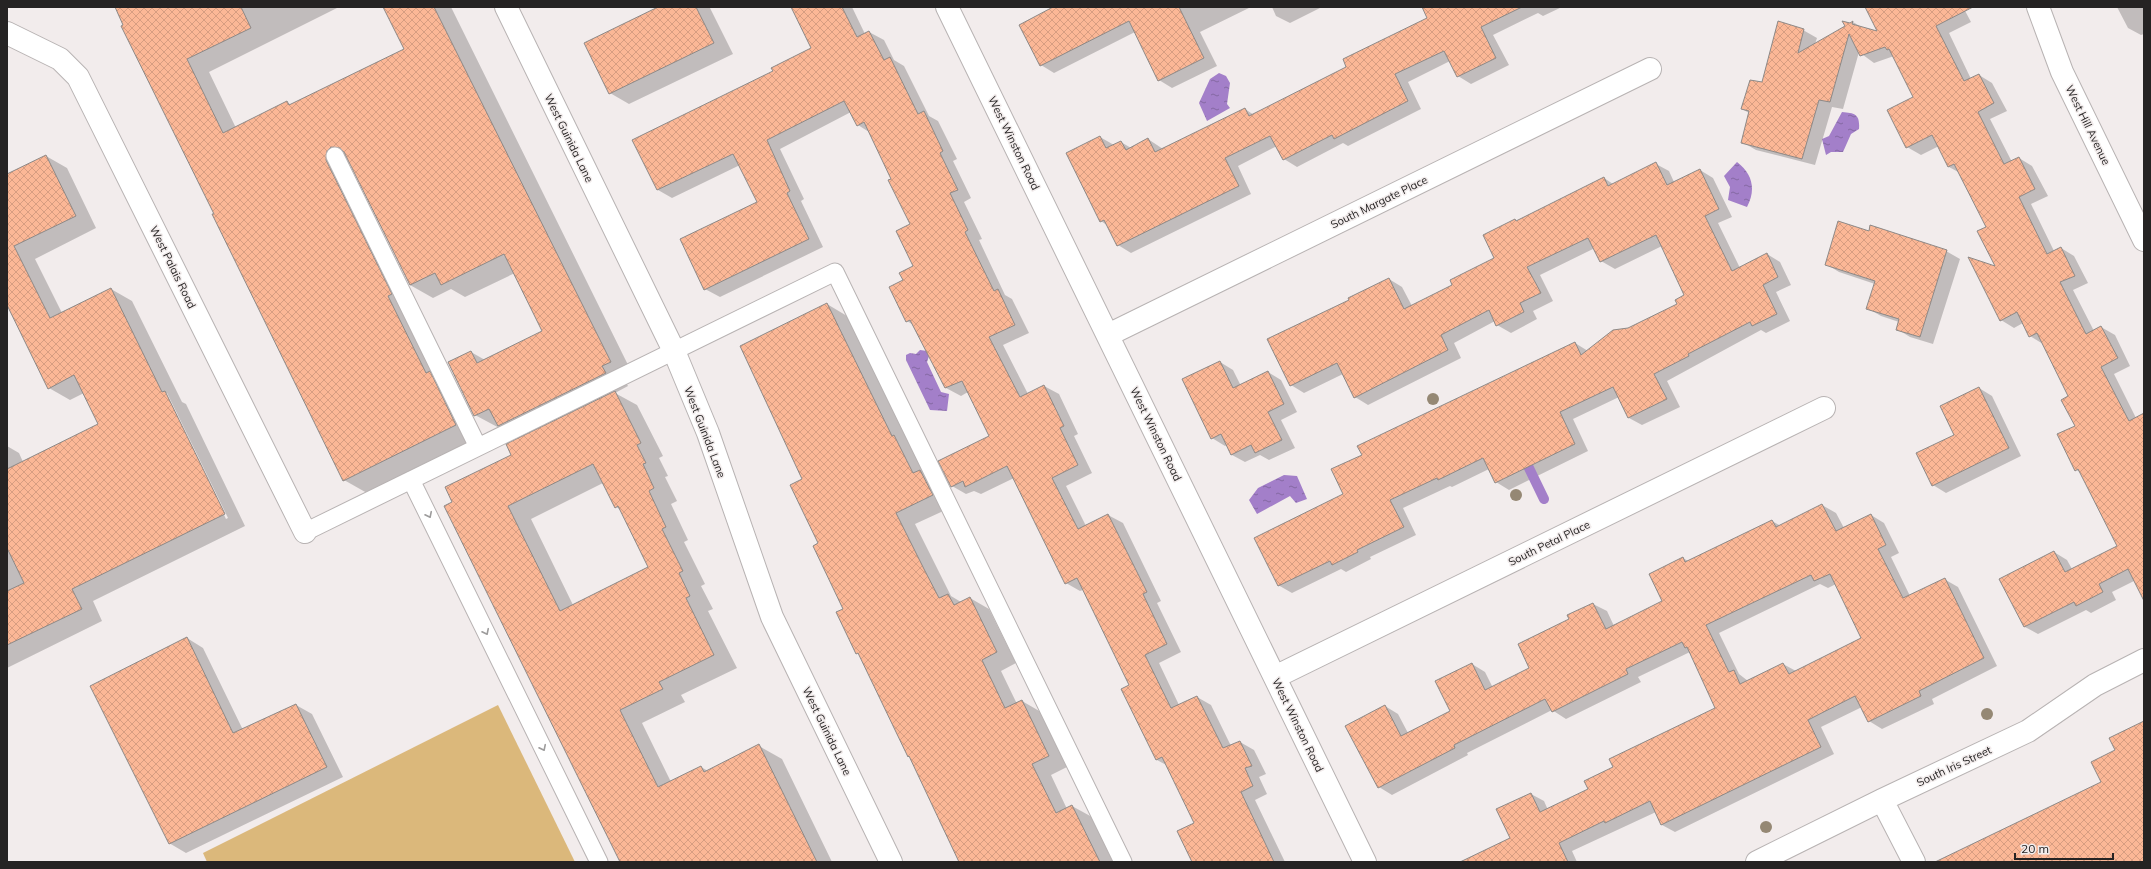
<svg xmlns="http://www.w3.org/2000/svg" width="2151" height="869" viewBox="0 0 2151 869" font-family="Mulish,sans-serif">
<defs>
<pattern id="water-ripples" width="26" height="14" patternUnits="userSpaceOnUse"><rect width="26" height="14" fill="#a37fc9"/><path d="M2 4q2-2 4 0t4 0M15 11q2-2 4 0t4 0" fill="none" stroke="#8568a3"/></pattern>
<pattern id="building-cross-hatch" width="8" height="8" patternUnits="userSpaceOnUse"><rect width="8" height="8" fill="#fbb796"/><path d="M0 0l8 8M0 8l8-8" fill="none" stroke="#d79d81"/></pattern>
</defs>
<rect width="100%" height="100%" fill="#f2ecec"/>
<!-- green -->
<path fill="#dbb87b" d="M498 705 575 862H207L203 853Z"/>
<!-- water -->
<path fill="url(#water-ripples)" d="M1219 73 1226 76 1230 83 1227 104 1230 108 1207 121 1199 103 1210 79Z
M1842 112C1856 113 1860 115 1859 129L1851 134 1843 152H1831L1826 155 1822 139 1829 136Z
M1737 162C1753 174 1756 190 1747 207L1728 200 1730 187 1724 176Z
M920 350 927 351 929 356 927 362 941 392 949 394 947 411 930 410 906 360V355L910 353 916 354Z
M1284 475 1297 476 1307 499 1296 503 1290 496 1257 514 1249 500 1258 488Z"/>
<!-- shadow -->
<path fill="#0003" fill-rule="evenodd" d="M116 7H339L209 72 236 128 287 102 291 105 405 49 384 7H451L633 375 624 379 628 386 615 393 637 405 663 456 659 458 668 476 665 477 677 501 671 504 688 540 684 542 705 584 701 586 713 609 708 611 737 668 681 695 685 702 642 723 671 782 701 767 708 771 759 746 782 759 832 862H621L454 502 513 455 520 439 475 415 471 352 485 360 544 332 515 273 465 297 451 289 433 298 410 285 350 163 349 164 348 174 478 438 367 493 344 480ZM603 483 616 507 621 510 649 567 573 605 531 519Z
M661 7H711L710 8 733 54 629 104 610 93Z
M792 7H852L865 34 869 32 884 40 894 60 904 66 929 116 938 121 957 159 953 161 971 198 964 202 982 239 979 240 1005 295 1012 299 1029 333 1003 345 1028 394 1044 386 1059 394 1078 434 1074 436 1092 473 1066 486 1086 526 1108 515 1123 523 1161 601 1157 603 1181 652 1159 663 1179 705 1197 697 1211 705 1231 746 1240 742 1254 750 1266 774 1259 777 1267 794 1255 800 1285 862H1193L1195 824 1168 766 1157 760 1122 689 1130 685 1083 590 1080 591 1066 583 1014 478 981 494 974 491 966 494 952 486 990 437 968 392 961 396 946 388 915 326 907 321 904 281 914 267 911 225 892 179 869 132 858 125 851 112 780 149 804 199 801 201 823 247 720 297 705 289 758 202 740 165 672 198 658 190 634 140 774 72 812 48Z
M1055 7H1251L1200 32 1217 66 1172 88 1159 80 1135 32 1054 73 1041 65Z
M1272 7H1322L1290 23 1276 16Z
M1436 7H1562L1543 16 1538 13 1493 35 1509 65 1471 84 1458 76 1450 61 1408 82 1421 109 1348 146 1343 143 1297 167 1284 159 1277 146 1238 166 1251 194 1131 253 1118 245 1108 226 1101 221 1100 137 1114 145 1121 142 1131 148 1148 139 1163 149 1245 109 1254 115 1348 67 1429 18Z
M1866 7H1963L1971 22 1949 33 1971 79 1979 75 1992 83 2007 111 1990 119 2012 162 2019 158 2032 166 2048 196 2031 204 2054 251 2061 248 2074 256 2088 283 2073 290 2094 331 2101 327 2115 335 2130 366 2114 374 2136 418 2144 415V576L2112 592 2116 600 2091 613 2086 610 2038 634 2025 627 2054 552 2067 560 2072 569 2118 546 2082 473 2076 470V426L2070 397 2043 344 2030 336 2023 323 2014 328 2001 320 1997 268 1987 228 1960 173 1949 167 1939 146 1921 155 1907 147 1914 97 1894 56 1874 63 1859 52 1843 109 1832 107 1815 165 1756 150 1742 142 1749 113 1742 109 1803 30 1817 38 1815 44 1853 22 1863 28 1879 32Z
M2117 7H2144V34L2141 35 2128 28Z
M46 156 67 168 96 228 35 259 62 313 111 289 132 301 182 402 186 404 245 526 93 601 102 621 7 668V446L19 453 23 462 99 424 84 393 70 400 49 388 7 297V175ZM165 393H167L228 518 226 519Z
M1656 164 1669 171 1674 182 1700 170 1713 178 1732 217 1718 223 1740 268 1767 254 1780 262 1791 285 1776 292 1790 321 1766 333 1761 330 1667 381 1680 407 1642 425 1629 418 1619 397 1573 419 1588 451 1509 490 1496 482 1489 469 1452 487 1450 486 1403 508 1416 535 1370 557 1371 559 1346 572 1341 569 1292 593 1278 585 1344 495 1363 455 1575 343 1588 351 1678 305 1686 295 1662 246 1615 269 1601 261 1595 248 1540 275 1553 301 1533 311 1537 319 1511 333 1497 325 1495 321 1454 343 1461 358 1368 405 1355 397 1343 374 1304 393 1291 385 1350 300 1389 279 1402 287 1412 306 1454 286 1495 258 1515 220 1517 221 1604 178 1613 184Z
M1869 232 1946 251 1960 259 1933 344 1910 337 1897 329 1899 322 1881 316 1867 308 1875 284 1839 272 1826 264Z
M827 304 847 316 910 444 914 447 952 507 915 524 951 596 961 602 970 598 989 609 1016 663 1001 671 1017 704 1022 701 1041 712 1067 767 1051 775 1067 809 1072 806 1092 817 1113 862H960L939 821 942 820 861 655 857 653 844 609 820 544 803 479Z
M1220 362 1233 370 1241 386 1268 372 1281 380 1297 412 1281 420 1295 448 1269 460 1260 455 1245 462 1232 455 1227 445 1225 446 1212 438Z
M1979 388 1992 396 2021 456 1946 493 1933 485Z
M1822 505 1836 513 1844 528 1871 515 1884 523 1899 553 1891 557 1910 596 1944 579 1958 587 1997 666 1932 699 1934 704 1882 729 1869 721 1862 707 1821 727 1834 754 1675 832 1662 825 1656 812 1572 851 1577 862H1462L1511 838 1531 794 1544 801 1548 810 1590 790 1614 767 1716 709 1690 652 1638 677 1641 682 1566 719 1552 710 1467 753 1468 755 1392 795 1379 787 1385 706 1398 714 1408 733 1451 711 1472 664 1485 672 1493 688 1531 668 1570 619 1593 604 1607 611 1614 626 1663 602 1683 558 1688 561 1772 521 1781 526ZM1820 584 1828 588 1836 584 1862 638 1796 671 1783 664 1748 681 1739 674 1719 633Z
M187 638 203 648 243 730 296 705 312 714 343 777 186 853 169 843Z"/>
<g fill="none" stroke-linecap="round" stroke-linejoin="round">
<!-- stream -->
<path stroke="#a37fc9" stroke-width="10" d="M1528 466 1544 499"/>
</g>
<!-- building -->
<path fill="url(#building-cross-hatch)" stroke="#8d8987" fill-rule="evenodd" d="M115 7H241L251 28 187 59 223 133 287 101 289 105 404 49 383 7H434L611 362 602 366 606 373 498 426 489 409 474 416 448 362 471 351 477 363 542 331 504 254 441 285 435 273 410 285 344 152 340 148 331 147 327 151 326 160 392 294 388 296 426 373 430 371 456 425 343 481 212 214H214L121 26 123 25Z
M658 7H696L714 43 609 94 584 43Z
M791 7H842L857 37 869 31 884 60 890 57 918 114 924 111 943 151 940 153 958 190 950 193 968 230 965 232 994 291 998 289 1015 325 989 337 1020 397 1044 385 1064 426 1060 428 1078 465 1052 478 1078 529 1108 514 1147 592 1143 594 1167 644 1145 655 1171 708 1197 696 1223 748 1240 741 1252 766 1245 768 1253 786 1241 792 1274 862H1192L1177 831 1194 823 1162 757 1156 760 1121 689 1129 685 1077 578 1065 584 1007 466 965 487 963 481 951 487 938 461 989 436 962 381 945 388 910 320 906 322 889 287 903 280 899 273 913 266 896 231 910 224 888 180 891 179 864 122 857 126 844 101 767 140 790 191 787 193 809 239 704 290 680 239 757 202 733 154 657 190 632 140 773 71 771 68 811 48Z
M1053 7H1179L1204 58 1158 81 1129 21 1040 66 1019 25Z
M1422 7H1522L1481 27 1496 58 1457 77 1444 51 1395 74 1408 101 1334 139 1332 135 1283 160 1270 136 1225 158 1239 186 1117 246 1104 220 1100 222 1066 153 1100 136 1106 148 1121 141 1126 150 1148 138 1155 152 1245 108 1249 116 1346 67 1343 59 1427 18Z
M1865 7H1973L1936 26 1964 81 1979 74 1994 103 1978 112 2004 164 2019 157 2035 189 2019 197 2047 254 2061 247 2075 276 2060 282 2086 334 2101 326 2118 358 2101 367 2129 421 2144 413V601L2128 569 2099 584 2103 592 2076 606 2074 602 2024 627 1999 579 2054 551 2065 572 2117 546 2078 469 2075 471 2057 434 2075 426 2061 400 2068 396 2037 333 2029 337 2017 312 2000 321 1968 257 1995 266 1977 231 1986 227 1954 164 1948 167 1932 135 1906 148 1887 110 1913 97 1889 49 1887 50 1885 47 1860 56 1849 34 1830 102 1819 100 1802 159 1741 143 1749 111 1741 109 1750 80 1762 82 1778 21 1804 29 1798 53 1845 26 1842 21 1850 23 1853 21 1852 24 1877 31Z
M46 155 76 216 14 246 50 318 111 288 162 392 165 391 225 514 72 589 82 609 7 645V591L24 583 7 548V469L98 424 74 375 48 389 7 305V174Z
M1656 162 1667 185 1700 169 1719 209 1705 216 1732 271 1767 253 1778 277 1763 285 1777 314 1752 326 1750 322 1688 354 1689 356 1654 374 1667 399 1628 418 1613 387 1560 412 1575 444 1495 483 1483 458 1438 480 1437 478 1390 500 1404 527 1357 550 1358 552 1332 565 1330 561 1278 586 1254 538 1343 494 1331 469 1362 455 1357 446 1575 342 1581 355 1613 330 1628 328 1677 304 1675 300 1684 295 1656 235 1600 262 1588 238 1527 267 1541 293 1520 303 1524 312 1496 326 1489 310 1441 335 1448 350 1354 398 1337 363 1290 386 1267 339 1349 300 1348 298 1389 278 1404 309 1452 285 1450 280 1494 258 1483 235 1515 219 1516 221 1604 177 1608 186Z
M1838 221 1869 231 1870 225 1947 250 1920 337 1896 330 1899 319 1866 309 1875 281 1825 265Z
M827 303 892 436 894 435 913 473 920 470 933 495 896 513 924 569 939 598 948 594 954 605 970 597 997 652 982 660 1005 708 1022 700 1049 756 1032 764 1056 813 1072 805 1100 862H959L909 756 908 757 858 653 856 654 836 612 843 609 813 546 818 543 790 485 802 479 740 346Z
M1220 361 1233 388 1268 371 1284 404 1268 412 1282 440 1255 453 1251 445 1231 455 1221 434 1211 439 1182 379Z
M1979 387 2009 448 1932 486 1916 453 1954 435 1940 406Z
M615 391 641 443 637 445 646 463 643 464 654 488 649 491 666 527 662 529 683 571 679 573 690 596 686 598 714 655 659 682 663 689 620 710 658 787 701 766 704 772 759 744 817 862H620L444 506 452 502 445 487 511 455 506 444ZM593 464 615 508 618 506 648 567 560 611 508 506Z
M1822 504 1836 531 1871 514 1886 545 1878 549 1903 598 1945 578 1984 658 1919 691 1921 696 1868 722 1855 696 1808 720 1821 747 1661 825 1650 801 1605 823 1604 821 1559 843 1568 862H1460L1510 838 1496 809 1531 793 1540 812 1588 789 1584 781 1613 767 1609 759 1715 708 1687 647 1685 648 1682 642 1626 669 1628 674 1552 712 1545 699 1454 745 1455 748 1378 788 1345 726 1385 705 1401 736 1450 711 1435 681 1472 663 1485 690 1529 668 1518 644 1569 619 1567 615 1593 603 1606 629 1662 601 1649 574 1683 557 1685 562 1772 520 1776 527ZM1830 574 1861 638 1789 674 1783 663 1740 684 1734 670 1729 672 1706 625 1811 575 1814 581Z
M187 637 233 733 296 704 327 767 169 844 90 686Z
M2144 721V862H1935L2101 782 2091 762 2115 750 2109 738Z"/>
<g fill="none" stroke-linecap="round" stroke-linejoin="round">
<!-- lane casing -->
<g stroke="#b8b3b3" stroke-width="19">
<path id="lane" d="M335 156 478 447
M411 480 599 862
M305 532 835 272 1123 862"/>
</g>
<!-- street casing -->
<g stroke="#b8b3b3" stroke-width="24">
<path id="street" d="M506 7 674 351 708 433 772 617 891 862
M947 7 1365 862
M2038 7 2062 72 2144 240
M7 33 60 59 78 77 305 532
M1108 335 1650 69
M1275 677 1824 408
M1882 800 1914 862
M1757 862 1882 800 2028 731 2095 685 2144 660"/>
</g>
<!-- lane -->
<use href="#lane" stroke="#fff" stroke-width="17"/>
<!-- street -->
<use href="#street" stroke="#fff" stroke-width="22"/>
</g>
<!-- trees -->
<g fill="#958874">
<circle cx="1433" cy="399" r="6"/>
<circle cx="1516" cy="495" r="6"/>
<circle cx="1987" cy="714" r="6"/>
<circle cx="1766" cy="827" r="6"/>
</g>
<!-- one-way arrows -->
<defs><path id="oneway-chevron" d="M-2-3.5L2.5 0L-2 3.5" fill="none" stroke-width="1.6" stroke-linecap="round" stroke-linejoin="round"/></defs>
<g stroke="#9d9c9c">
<use href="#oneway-chevron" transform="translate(429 515) rotate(64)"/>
<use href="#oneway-chevron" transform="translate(486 632) rotate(64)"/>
<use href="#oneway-chevron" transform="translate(543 748) rotate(64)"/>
</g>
<g text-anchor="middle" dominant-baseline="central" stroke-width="3" stroke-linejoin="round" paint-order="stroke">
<!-- street labels -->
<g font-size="11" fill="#252323" stroke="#f2ecec">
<text transform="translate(2088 125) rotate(64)">West Hill Avenue</text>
<text transform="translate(569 138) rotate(64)">West Guinida Lane</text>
<text transform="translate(1014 143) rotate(64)">West Winston Road</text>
<text transform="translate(1379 202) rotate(-26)">South Margate Place</text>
<text transform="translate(173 267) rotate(64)">West Palais Road</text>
<text transform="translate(705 432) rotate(69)">West Guinida Lane</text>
<text transform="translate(1156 434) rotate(64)">West Winston Road</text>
<text transform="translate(1549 543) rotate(-26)">South Petal Place</text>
<text transform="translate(1298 725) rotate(64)">West Winston Road</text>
<text transform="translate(827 731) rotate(64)">West Guinida Lane</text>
<text transform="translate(1954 766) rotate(-25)">South Iris Street</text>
</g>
</g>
<!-- border -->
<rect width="2151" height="869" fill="none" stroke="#252323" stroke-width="16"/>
<!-- scale -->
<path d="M2015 853v6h98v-6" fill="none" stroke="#252323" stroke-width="2"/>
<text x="2021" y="853" font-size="12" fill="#252323" stroke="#f2ecec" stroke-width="3" paint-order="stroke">20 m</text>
</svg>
